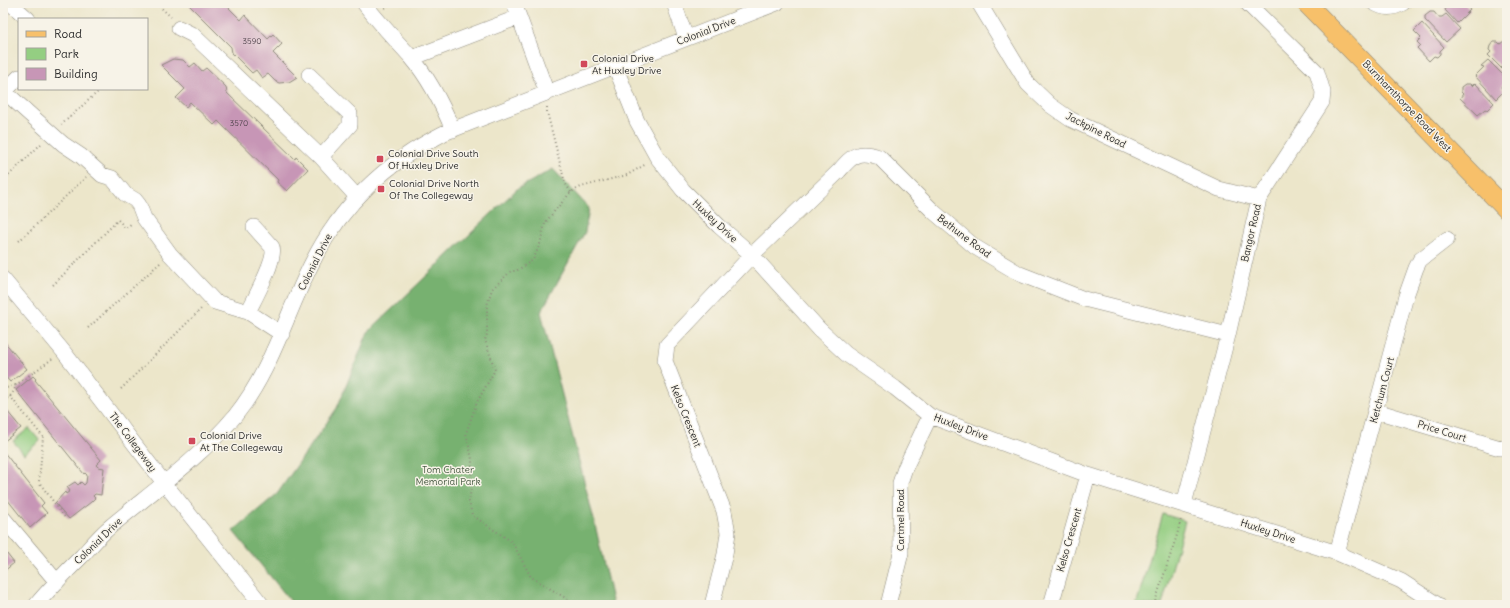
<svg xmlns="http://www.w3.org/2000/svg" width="1510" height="608" viewBox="0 0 1510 608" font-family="Delius,sans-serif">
<rect width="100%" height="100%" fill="#f7f3e8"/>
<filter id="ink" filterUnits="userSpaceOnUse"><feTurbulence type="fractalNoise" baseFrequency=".025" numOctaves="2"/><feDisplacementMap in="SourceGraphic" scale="8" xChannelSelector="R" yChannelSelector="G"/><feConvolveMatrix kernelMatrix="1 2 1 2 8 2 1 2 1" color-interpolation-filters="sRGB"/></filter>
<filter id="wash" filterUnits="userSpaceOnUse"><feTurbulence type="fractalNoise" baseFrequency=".012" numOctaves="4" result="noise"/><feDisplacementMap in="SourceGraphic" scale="16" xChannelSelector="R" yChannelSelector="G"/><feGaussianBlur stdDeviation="0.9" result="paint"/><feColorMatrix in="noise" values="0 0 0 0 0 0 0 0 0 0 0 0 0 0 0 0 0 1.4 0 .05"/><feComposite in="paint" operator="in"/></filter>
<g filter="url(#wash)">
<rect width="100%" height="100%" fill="#ece6ca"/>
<!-- green -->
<path fill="#94ce82" stroke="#607c56" d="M29 428 40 441 24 454 13 441Z
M1163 514 1185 521 1162 605H1136Z"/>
<!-- forest -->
<path fill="#77b170" stroke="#516e4e" d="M553 169 589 208 585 232 541 312 594 520 613 605H294L233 531 277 494 337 408 368 332 517 189Z"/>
<g id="blocks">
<!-- building -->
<path fill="#c796b6" d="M187 3H224L241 20 245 15 268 39 273 34 282 44 273 53 297 77 289 82 279 83 275 81 268 74 262 78 256 70 252 73 232 53 231 47Z
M1448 3H1464L1470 10 1457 23 1445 10Z
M1430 12H1434L1438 17H1442L1446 14 1460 29 1446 42 1425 20V16Z
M1422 23 1444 47 1440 51V54L1437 57 1434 56 1429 61 1417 48 1420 45 1417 42 1421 38 1414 31Z
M1504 41 1507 44V64L1502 69 1488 55 1491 52 1489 50 1490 46 1493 42H1498L1500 44Z
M173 59 183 60 190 67 195 63 202 71 206 68 226 87 227 93 295 159 296 157 308 169 287 191 277 182 278 180 218 121 214 125 190 102 186 107 176 98 185 89 161 65Z
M1488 60 1507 79 1501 87 1504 91 1496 99 1475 76 1484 67 1481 66Z
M1475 83 1494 103 1487 110 1485 109 1478 115 1460 98 1463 94 1461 92V87L1465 84H1470L1472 86Z
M3 340 27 369 10 382 3 374Z
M33 376 36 379 35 380 101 460 96 465 98 467 104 468 101 495 95 494 93 496 95 498 91 502 69 519 55 503 65 492 66 494 70 491 67 487 75 482 78 485 81 482 84 485 86 483 87 475 85 473 84 474 16 390Z
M7 411 21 428 3 442V414Z
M3 451 44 503 41 506 47 513 30 528 3 494Z
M3 549 14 563 3 572Z"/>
</g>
</g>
<g filter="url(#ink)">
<use href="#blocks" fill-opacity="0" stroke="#8c887a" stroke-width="1"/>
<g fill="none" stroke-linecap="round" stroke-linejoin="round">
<!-- minor casing -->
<g stroke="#8c887a" stroke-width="16">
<path id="minor" d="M10 3 28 19
M364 3C378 22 395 39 411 57 428 77 443 106 453 130
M514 3 547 93
M674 3 686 38
M979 3 1028 84 1050 105 1070 119 1219 189 1259 199
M1374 3C1384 9 1393 9 1403 3
M179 28 193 35 321 157 357 197
M412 58 519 17
M615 66 637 121 657 157 683 190 719 226 752 255 819 329 846 354 895 388 930 416 1088 475 1337 553 1401 581 1438 605
M309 75 350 114V125L321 157
M5 92 63 144 81 156 102 175 112 178 125 194 135 200 139 205 144 218 170 254 215 302 248 312 282 334
M3 93 19 77
M3 279 63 351 165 484 262 605
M248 312C254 300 277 258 272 247L254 227
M1376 411 1500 448 1507 446
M1184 504 1228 335 1259 199 1322 102 1323 92 1317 72 1247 3
M3 518 57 582
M1337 553 1406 296 1416 268 1420 260 1447 239
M36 605C50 588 66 572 82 556 91 546 100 535 111 526 152 492 200 458 235 416 272 370 286 314 312 263 341 205 387 162 444 133L777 3
M712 605 725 554 728 533 724 511 665 361 667 345 752 255 839 171C853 155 857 150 879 157L934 212 975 247 1020 274 1084 299 1228 335
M888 605 901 553 900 483 905 468 930 416
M1051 605 1088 475"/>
</g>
<!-- major casing -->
<g stroke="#8c887a" stroke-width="20">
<path id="major" d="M1306 3 1507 210"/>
</g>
<!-- path -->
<path stroke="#8c887a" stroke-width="2" stroke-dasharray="1 3" stroke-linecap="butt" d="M156 3 171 17
M385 8 392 3
M547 107V112L565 183 571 192
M61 125 101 89
M3 181 42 143
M19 241 86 177
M53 285 118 220 126 228 132 223
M88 328 160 263
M3 389 16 385
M121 389 202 308
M10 396 43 437 39 482 66 519
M3 399C11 399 14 391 16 385L52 359
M573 605 569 600 531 577 512 542 472 515 469 502 471 489 472 459 466 433 477 402 495 370 485 340 487 334V305L492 289 511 271H516L533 260 540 244 545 223 557 208 571 192 581 187 627 175 646 164
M1154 605 1177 535 1181 519"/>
<!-- minor -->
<use href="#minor" stroke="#fff" stroke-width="15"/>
<!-- major -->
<use href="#major" stroke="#f7c06b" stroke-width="19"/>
</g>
</g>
<!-- markers -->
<g fill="#d1495b" stroke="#f7f3e8" stroke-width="1.5">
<rect x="580" y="60" width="8" height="8" rx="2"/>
<rect x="376" y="155" width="8" height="8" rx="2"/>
<rect x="377" y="185" width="8" height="8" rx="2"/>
<rect x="188" y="437" width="8" height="8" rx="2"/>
</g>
<g text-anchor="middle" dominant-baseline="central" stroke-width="3" stroke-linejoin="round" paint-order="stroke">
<!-- number labels -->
<g font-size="8" fill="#52464e">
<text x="252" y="41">3590</text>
<text x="239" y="123">3570</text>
</g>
<!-- street labels -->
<g font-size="10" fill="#2b2b2b" stroke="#f7f3e8">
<text transform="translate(706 31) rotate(-21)">Colonial Drive</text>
<text transform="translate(1407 106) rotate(46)">Burnhamthorpe Road West</text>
<text transform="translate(1096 130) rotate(27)">Jackpine Road</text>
<text transform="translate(715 221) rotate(43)">Huxley Drive</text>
<text transform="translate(1251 233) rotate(-77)">Bangor Road</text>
<text transform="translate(964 236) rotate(37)">Bethune Road</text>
<text transform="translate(315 262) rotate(-63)">Colonial Drive</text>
<text transform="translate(1382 390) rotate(-75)">Ketchum Court</text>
<text transform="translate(686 416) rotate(68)">Kelso Crescent</text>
<text transform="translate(961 427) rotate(21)">Huxley Drive</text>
<text transform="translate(1442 431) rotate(17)">Price Court</text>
<text transform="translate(133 442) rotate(53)">The Collegeway</text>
<text transform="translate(900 520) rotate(-90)">Cartmel Road</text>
<text transform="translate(1268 531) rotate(18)">Huxley Drive</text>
<text transform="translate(1069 540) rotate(-74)">Kelso Crescent</text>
<text transform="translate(98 541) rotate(-44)">Colonial Drive</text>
</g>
<!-- poi labels -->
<g font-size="10" fill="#2b2b2b" stroke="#f7f3e8" text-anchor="start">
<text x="592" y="58">Colonial Drive<tspan x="592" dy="12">At Huxley Drive</tspan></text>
<text x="388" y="153">Colonial Drive South<tspan x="388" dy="12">Of Huxley Drive</tspan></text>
<text x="389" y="183">Colonial Drive North<tspan x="389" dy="12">Of The Collegeway</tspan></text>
<text x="200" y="435">Colonial Drive<tspan x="200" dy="12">At The Collegeway</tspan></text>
</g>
<!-- park labels -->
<g font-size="10" fill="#4a5c45" stroke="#f7f3e8">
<text x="448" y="469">Tom Chater<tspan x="448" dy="12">Memorial Park</tspan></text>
</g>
</g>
<!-- margin -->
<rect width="1510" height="608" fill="none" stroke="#f7f3e8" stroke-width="16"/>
<!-- legend -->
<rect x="18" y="18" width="130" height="72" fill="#f7f3e8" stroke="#a5a39c"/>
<rect x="26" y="31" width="20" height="6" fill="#f7c06b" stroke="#a5a39c"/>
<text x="54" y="38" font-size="12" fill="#2b2b2b">Road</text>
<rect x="26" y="48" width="20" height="12" fill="#94ce82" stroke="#a5a39c"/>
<text x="54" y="58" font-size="12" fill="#2b2b2b">Park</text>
<rect x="26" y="68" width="20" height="12" fill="#c796b6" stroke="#a5a39c"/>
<text x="54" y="78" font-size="12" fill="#2b2b2b">Building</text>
</svg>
